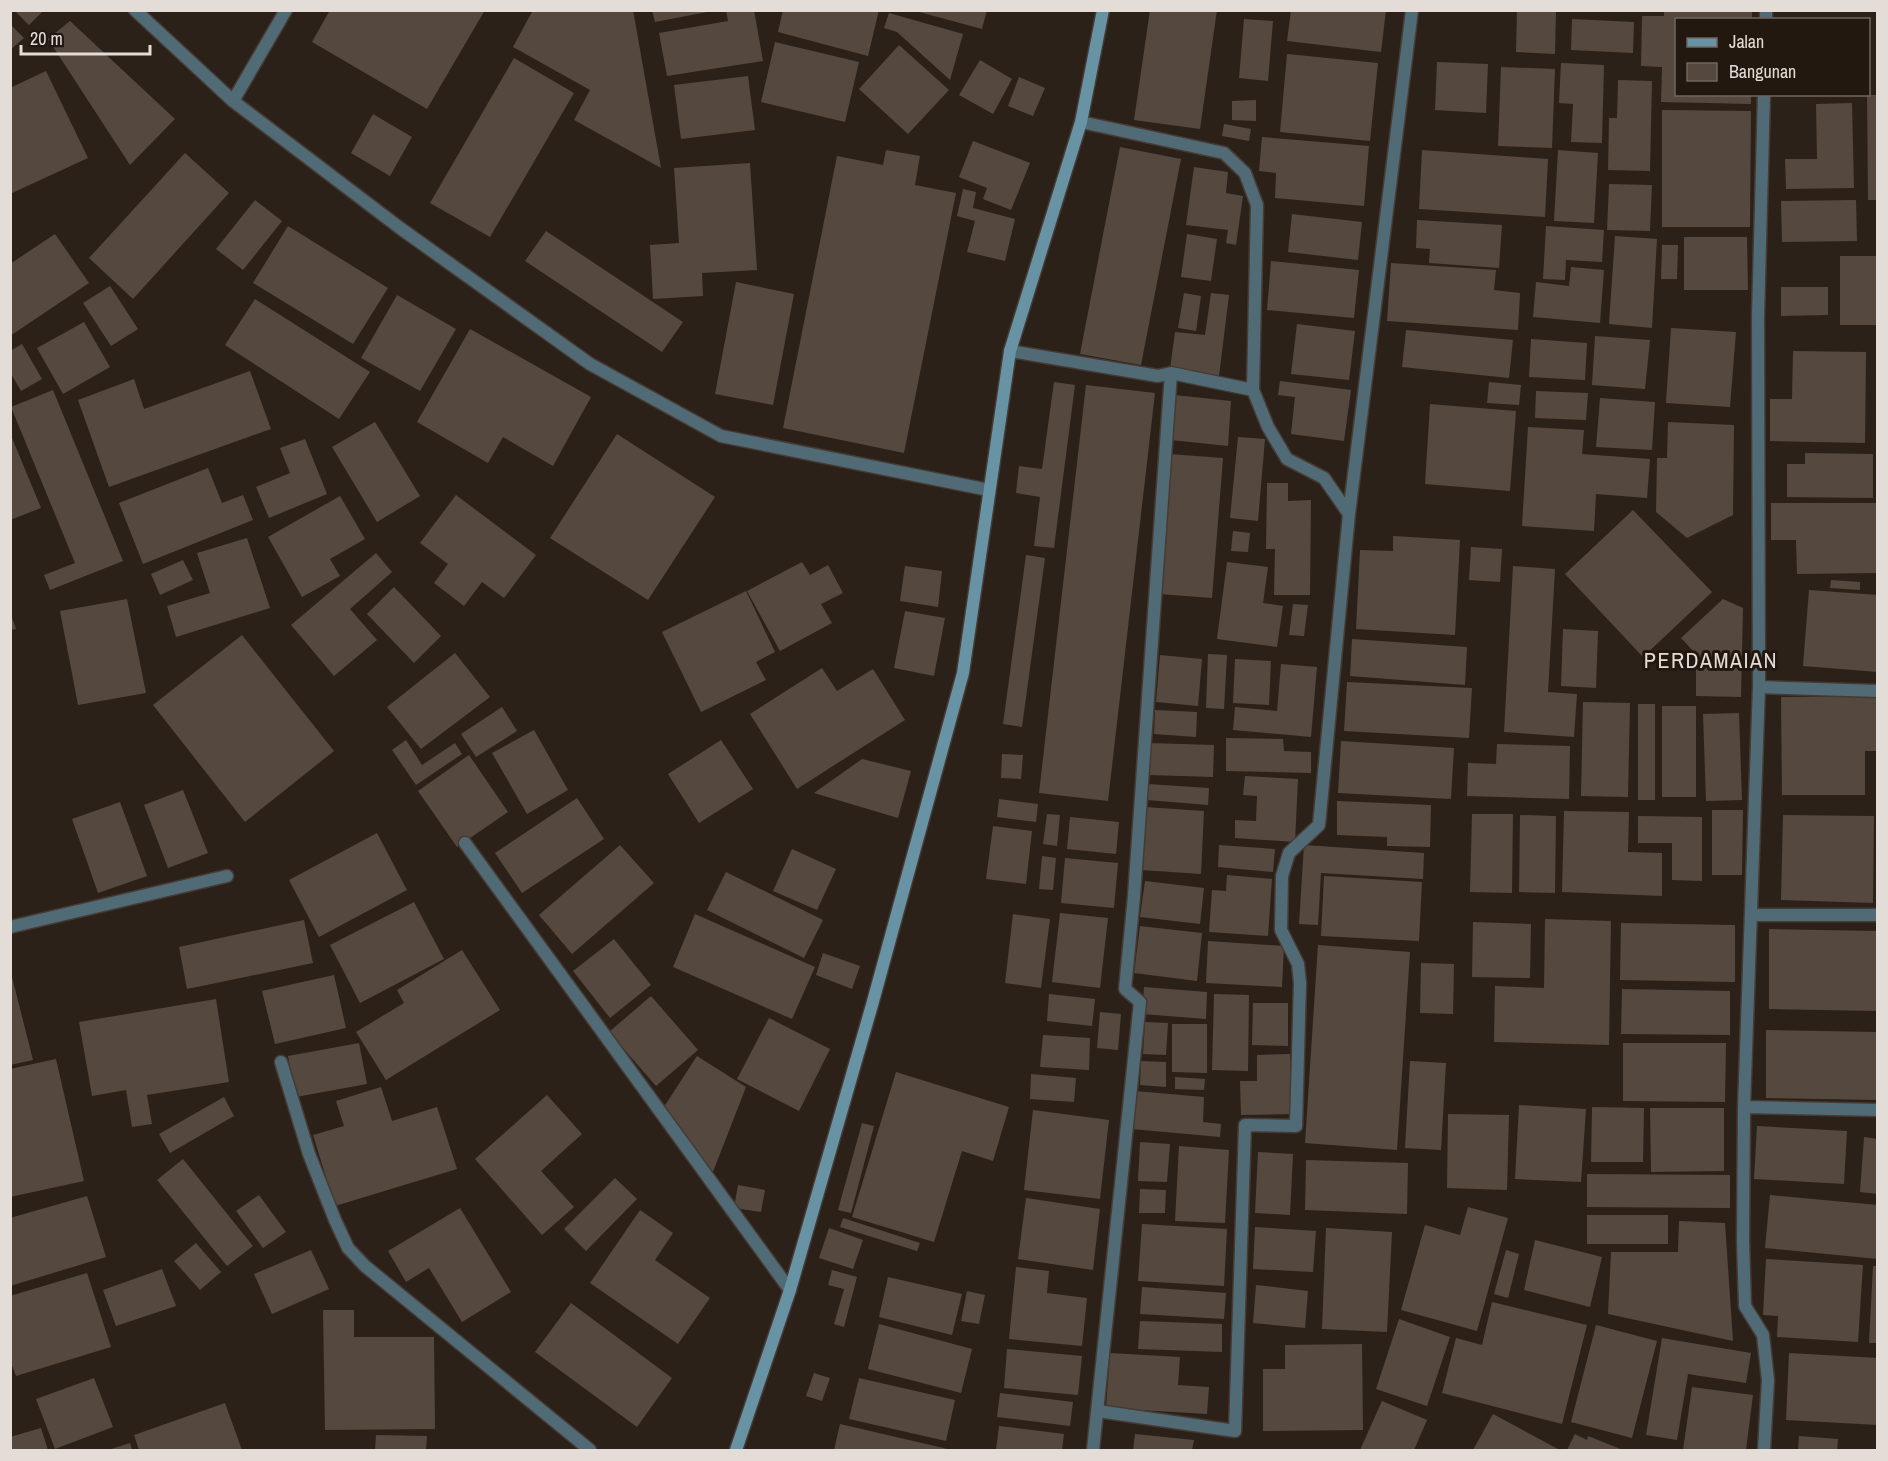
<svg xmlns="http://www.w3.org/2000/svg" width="1888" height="1461" viewBox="0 0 1888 1461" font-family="'Archivo Narrow',sans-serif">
<rect width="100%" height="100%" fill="#2c2119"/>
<!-- building -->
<path fill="#55483f" d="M14 10H44L29 25Z
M330 10H485L427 109 312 42Z
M533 10H633L661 168 574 120 590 90 513 47Z
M652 10H707V12L655 22Z
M726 10H754L763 61 667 76 659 33 728 21Z
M783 10H879L868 56 778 32Z
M912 10H987L982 29Z
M1150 10H1217L1200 129 1134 120Z
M1291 10H1386L1381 52 1287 41Z
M1517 10H1556L1555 54 1516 52Z
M1664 10H1752V20H1676V94H1751V104L1661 102 1662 67 1641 66 1642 16H1664Z
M889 13 963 34 950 80 897 32 884 28Z
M1244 19 1273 21 1268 81 1239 78Z
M1572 19 1634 22 1633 53 1571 50Z
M70 21 175 119 130 165 48 39Z
M10 24 24 38 10 50Z
M775 42 859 62 845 122 761 102Z
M899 45 949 90 908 134 859 89Z
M1287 54 1378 63 1370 141 1280 132Z
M514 58 574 93 490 237 430 203Z
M980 60 1012 79 993 114 959 95Z
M1437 62 1488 64 1486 113 1435 110Z
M1561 63 1604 65 1602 143 1571 142 1573 104 1559 103Z
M1501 67 1555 69 1552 148 1498 146Z
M46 71 88 158 10 194V136L12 135 10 131V88Z
M748 76 755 130 681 139 674 85Z
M1019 77 1045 88 1033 116 1008 106Z
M1618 80 1652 81 1650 171 1608 170 1609 118H1617Z
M1867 95H1878V200H1868Z
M1256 100V121L1232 120V101Z
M1852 103 1854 188 1786 189 1785 159H1817L1816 104Z
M1662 110 1751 111 1750 227H1662Z
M373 114 412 137 390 176 351 153Z
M1224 124 1251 129 1249 141 1222 136Z
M1262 137 1369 146 1364 206 1275 198 1276 173 1259 171Z
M973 141 1030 163 1011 210 983 199 987 188 959 177Z
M1120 147 1181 159 1141 365 1080 354Z
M886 150 920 156 915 185 956 193 904 453 783 428 837 156 883 165Z
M1422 150 1548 159 1545 217 1419 209Z
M1558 150 1598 153 1594 223 1554 221Z
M185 153 229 193 133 299 89 258Z
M750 163 757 270 702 273 703 296 653 299 650 245 679 243 674 168Z
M1194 167 1228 172 1226 193 1243 196 1236 245 1226 243 1228 230 1186 225Z
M1609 184 1652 185 1650 231 1607 230Z
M963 189 976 192 973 208 1015 219 1005 261 967 252 975 221 957 216Z
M255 200 282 221 243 270 216 249Z
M1856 200 1857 241 1782 242 1781 201Z
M1292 214 1362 222 1358 260 1288 252Z
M1417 220 1502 225 1499 268 1429 263 1430 249 1416 248Z
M288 226 388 288 353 344 253 283Z
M1546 226 1604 230 1602 262 1566 260 1565 280 1543 279Z
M546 231 683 322 662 352 525 261Z
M55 234 89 283 10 336V264Z
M1187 234 1217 239 1211 281 1181 277Z
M1615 236 1657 239 1652 328 1609 324Z
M1684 237H1747L1748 290H1684Z
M1662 245H1678L1677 279H1661Z
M1840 256H1878V325H1840Z
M1271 261 1359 270 1354 318 1267 310Z
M1391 263 1496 270 1494 290 1520 293 1518 330 1387 321Z
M1571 267 1604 270 1600 323 1533 317 1536 282 1569 286Z
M736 282 794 294 773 405 715 394Z
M110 286 138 329 111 346 83 303Z
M1781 287H1828V315L1781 316Z
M1184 293 1201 296 1196 331 1178 328Z
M1211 293 1229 295 1219 376 1170 369 1175 332 1205 335Z
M397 295 456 329 420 391 361 358Z
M255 299 370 372 339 419 225 345Z
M84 322 110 367 63 394 37 348Z
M1297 324 1355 331 1349 380 1291 374Z
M1671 328 1736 332 1730 407 1666 403Z
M470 329 591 397 553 466 503 437 488 463 417 422Z
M1406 330 1513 340 1509 378 1402 367Z
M1595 336 1650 340 1645 389 1592 385Z
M1531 339 1587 343 1585 380 1529 377Z
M22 344 42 379 21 391 10 372V351Z
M1793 351 1866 352 1865 443 1770 441V399H1792Z
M250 371 271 429 109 487 78 400 134 379 144 409Z
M1280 381 1351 390 1344 441 1291 434 1295 397 1278 395Z
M1054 382 1075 385 1054 548 1034 546 1040 497 1016 493 1019 466 1042 469Z
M1489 382 1521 385 1519 405 1487 403Z
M1086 385 1155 393 1108 801 1039 793Z
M53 390 123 561 50 590 44 575 75 563 11 407Z
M1536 391 1588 393 1586 420 1535 418Z
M1175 395 1231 401 1228 446 1171 440Z
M1600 398 1655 402 1652 450 1596 447Z
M1430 404 1516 411 1510 491 1425 484Z
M375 422 420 496 377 522 332 447Z
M1668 422 1734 425 1733 515 1687 538 1656 512 1657 458H1667Z
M1528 427 1584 430 1582 454 1650 459 1647 498 1596 494 1594 531 1522 526Z
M10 433 41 508 10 520Z
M617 434 715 497 648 600 550 538Z
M1238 437 1265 439 1258 521 1230 518Z
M305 439 327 494 269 518 256 487 290 473 280 448Z
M1805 453 1873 454V498L1787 497V464H1805Z
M1169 454 1223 458 1212 598 1159 594Z
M208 468 222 503 243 495 253 520 143 564 119 503Z
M1267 483H1288V501L1311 500 1310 595H1274L1275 549H1266Z
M456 495 536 555 504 598 482 582 464 606 434 583 448 564 420 543Z
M340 496 365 539 330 559 340 576 302 597 268 537Z
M1771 503H1878V573L1797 574 1796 540H1771Z
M1633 510 1712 592 1643 657 1565 574Z
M1233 531 1250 533 1248 552 1231 551Z
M1393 536 1460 540 1455 635 1356 629 1360 550 1393 551Z
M247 538 270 608 176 637 167 606 210 593 197 553Z
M1471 547 1502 549 1500 582 1469 580Z
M376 553 392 572 350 609 377 640 334 676 291 625Z
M1026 555 1045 558 1022 727 1003 724Z
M183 560 193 580 160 595 151 574Z
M802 562 810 575 828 565 843 593 821 604 832 623 780 651 747 591Z
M1227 562 1268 567 1263 603 1283 606 1277 647 1217 639Z
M905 566 942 571 938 607 900 601Z
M1513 566 1555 569 1548 692 1577 694 1574 737 1504 732Z
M1831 580 1860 582V590L1830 588Z
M394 587 441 636 414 663 367 614Z
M1809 590 1878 595V672L1803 666Z
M746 591 775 652 756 662 766 680 701 712 662 632Z
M127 599 146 693 78 705 60 611Z
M1723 599 1743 608 1741 697 1696 696V654L1681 638Z
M1293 604 1308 605 1304 636 1289 635Z
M905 611 945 618 934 676 894 668Z
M10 612 16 629 10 630Z
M1563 629 1598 631 1596 688 1561 686Z
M242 635 334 751 245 822 153 705Z
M1352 639 1467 647 1465 685 1350 676Z
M455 653 490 697 421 749 387 707Z
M1208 654 1227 655 1224 709 1206 708Z
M1160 655 1202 659 1198 706 1156 702Z
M1235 659 1271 661 1269 705 1233 703Z
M1281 664 1317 667 1311 737 1233 730 1235 707 1277 711Z
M822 668 837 691 873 669 905 720 797 789 750 714Z
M1347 682 1472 688 1469 738 1344 731Z
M1878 696V751H1865V795H1782L1781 697Z
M1583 702 1630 703 1628 797 1581 796Z
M1638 704H1655V800H1638Z
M1662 706H1696V797H1662Z
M502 707 517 731 476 757 461 734Z
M1155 710 1197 712 1196 737 1154 734Z
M1739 713 1742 800 1706 801 1703 714Z
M534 730 568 790 527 814 492 753Z
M1226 738 1283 739 1284 751 1311 752V773L1226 771Z
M406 740 422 765 455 743 462 754 416 785 392 750Z
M721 740 753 789 699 823 668 774Z
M1341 741 1454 748 1451 799 1338 793Z
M1148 743 1214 745 1213 777 1148 775Z
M1497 744 1570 746 1569 799 1467 796 1468 763 1496 764Z
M1002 754 1023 755 1021 779 1001 778Z
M469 755 508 812 457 847 418 791Z
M862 759 911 771 898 818 814 793Z
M1245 776 1298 779 1295 842 1235 838V820L1256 821 1257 796 1243 795Z
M1148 784 1209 788 1208 805 1147 800Z
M183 790 208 853 168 868 144 805Z
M577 798 604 839 522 893 495 853Z
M999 799 1038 804 1036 822 997 817Z
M1337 801 1431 805 1430 847 1387 846V837L1337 835Z
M120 802 147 876 98 893 72 819Z
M1145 807 1204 811 1201 874 1141 870Z
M1712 810H1743L1742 875H1712Z
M1564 811 1629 812 1628 852 1662 853V896L1562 892Z
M1047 814 1060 815 1057 846 1043 844Z
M1472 814H1513L1512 893 1470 892Z
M1520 815 1556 816 1555 893 1519 892Z
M1783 815 1874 816 1873 903 1781 900Z
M1638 816 1702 817V881L1672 880V843H1638Z
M1070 817 1119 822 1116 854 1067 849Z
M993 826 1032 831 1026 884 986 879Z
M377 833 407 890 319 937 289 880Z
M620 845 654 883 572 954 539 915Z
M1219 845 1275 849 1273 872 1218 867Z
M1304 845 1424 853 1423 879 1321 873 1318 925 1299 924Z
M792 849 836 869 817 910 773 891Z
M1042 856 1056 858 1053 890 1039 889Z
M1065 858 1118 863 1114 908 1061 903Z
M726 872 823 920 804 958 707 910Z
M1227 875 1272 879 1268 936 1209 932 1212 890 1226 891Z
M1324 876 1422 882 1419 941 1321 936Z
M1145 881 1204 888 1200 924 1140 917Z
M414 902 444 959 360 1003 330 945Z
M1060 913 1108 918 1100 988 1052 982Z
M695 914 815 967 792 1019 673 967Z
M1013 914 1050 919 1041 988 1005 983Z
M1545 919 1611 921 1609 1045 1494 1042 1495 986 1544 988Z
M304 920 313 963 187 989 179 947Z
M1473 922 1531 924 1530 978 1472 977Z
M1621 923 1735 925V982L1620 980Z
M1140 926 1202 933 1197 981 1134 973Z
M1769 929 1878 931V1011L1769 1009Z
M614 939 651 985 610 1018 573 971Z
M1208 941 1284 946 1282 987 1206 983Z
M1318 945 1410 952 1397 1150 1305 1143Z
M462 950 500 1010 386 1080 356 1032 404 1003 397 990Z
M823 953 860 966 852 989 816 975Z
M1421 963 1454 964 1453 1014 1420 1013Z
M11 973 33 1060 10 1065V974Z
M334 975 346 1028 275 1044 262 991Z
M1144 987 1207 992 1206 1019 1142 1014Z
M1622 989 1730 991V1035L1621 1034Z
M1049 994 1095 999 1092 1026 1047 1021Z
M1214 994 1249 995 1248 1071 1212 1070Z
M651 996 698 1050 656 1086 609 1032Z
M216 999 229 1082 147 1095 152 1124 132 1127 126 1090 92 1096 79 1022Z
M1253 1003H1288V1046L1252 1045Z
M1100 1012 1121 1014 1118 1050 1097 1048Z
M769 1018 830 1049 799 1111 737 1079Z
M1145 1022 1168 1023 1166 1055 1143 1054Z
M1172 1024H1207V1073L1172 1072Z
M1766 1030 1878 1032V1100L1766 1098Z
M1043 1035 1090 1038 1089 1070 1040 1067Z
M359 1043 367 1084 296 1097 288 1056Z
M1623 1043H1726L1725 1102 1623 1101Z
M1290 1054 1292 1114 1241 1115 1240 1081H1257V1055Z
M697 1056 746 1087 711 1177 662 1110Z
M56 1059 84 1181 10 1197V1069Z
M1141 1061 1166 1062V1087L1140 1085Z
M1410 1061 1446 1063 1441 1150 1405 1148Z
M896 1072 1009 1107 993 1161 962 1151 934 1242 852 1217Z
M1031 1074 1076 1078 1074 1102 1030 1099Z
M1175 1077 1205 1079 1204 1090 1175 1089Z
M381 1087 392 1121 437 1107 457 1169 335 1206 313 1135 344 1126 336 1101Z
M1135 1091 1204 1097 1203 1122 1221 1124 1220 1137 1132 1129Z
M547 1095 582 1134 541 1171 574 1207 542 1235 475 1159Z
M224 1097 234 1116 170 1153 159 1134Z
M1519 1105 1586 1109 1581 1182 1515 1179Z
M1592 1107 1644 1108 1643 1162H1591Z
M1650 1108H1724V1171L1651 1172Z
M1033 1110 1109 1120 1100 1199 1024 1190Z
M1448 1114 1509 1115 1507 1190 1447 1188Z
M862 1123 874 1126 851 1213 838 1210Z
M1757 1126 1847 1131 1844 1184 1754 1179Z
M1864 1137 1878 1139V1194L1860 1192Z
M1140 1142 1170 1144 1167 1182 1138 1181Z
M1179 1146 1229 1150 1225 1223 1175 1221Z
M1258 1152 1293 1154 1290 1215 1255 1213Z
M183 1159 253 1246 227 1266 157 1180Z
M1306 1160 1408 1163 1407 1214 1305 1210Z
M1587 1174 1730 1175V1208L1587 1207Z
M615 1178 637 1199 586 1251 564 1229Z
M738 1185 765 1190 761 1212 734 1208Z
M1140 1189 1166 1190 1165 1213H1139Z
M259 1195 286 1232 263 1248 236 1211Z
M1770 1195 1878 1205V1259L1765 1248Z
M87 1196 106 1257 10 1286V1218Z
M1026 1198 1100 1209 1093 1270 1018 1259Z
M1468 1207 1508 1218 1477 1331 1401 1310 1425 1225 1460 1235Z
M460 1208 511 1292 462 1322 429 1268 406 1282 388 1251Z
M640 1210 673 1233 655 1260 710 1298 678 1344 590 1283Z
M1587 1215H1668V1244H1587Z
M843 1218 920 1243 917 1251 840 1227Z
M1679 1221 1725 1223 1733 1341 1608 1314 1611 1252H1678Z
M1142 1224 1227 1229 1224 1286 1138 1281Z
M1255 1227 1316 1231 1313 1272 1253 1269Z
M829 1228 863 1240 853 1269 819 1258Z
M1326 1228 1392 1232 1387 1332 1322 1329Z
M1535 1240 1602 1257 1590 1307 1524 1290Z
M196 1243 221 1272 200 1290 174 1261Z
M311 1250 329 1289 272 1314 254 1274Z
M1506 1250 1519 1254 1508 1298 1494 1294Z
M1766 1259 1863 1265 1858 1342 1777 1337 1778 1316 1763 1315Z
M1873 1266H1878V1343H1869Z
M1016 1267 1049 1271 1047 1293 1087 1298 1082 1346 1009 1339Z
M162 1269 176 1306 116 1326 103 1290Z
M832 1270 857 1277 844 1327 834 1324 844 1289 828 1285Z
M87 1273 111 1347 16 1376 10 1360V1296Z
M888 1277 962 1294 952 1335 879 1317Z
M1256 1285 1308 1291 1305 1328 1253 1323Z
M1142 1287 1226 1293 1224 1319 1140 1314Z
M967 1291 985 1295 979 1324 961 1321Z
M1492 1302 1587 1325 1562 1424 1442 1393 1456 1338 1482 1345Z
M571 1303 672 1378 637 1427 535 1352Z
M323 1310H354V1337H434L435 1429 325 1430Z
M1399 1319 1450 1337 1427 1406 1376 1389Z
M1140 1321 1222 1324V1352L1138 1349Z
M879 1324 972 1349 961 1393 868 1369Z
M1596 1325 1657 1341 1632 1438 1571 1422Z
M1662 1338 1751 1353 1746 1383 1688 1374 1677 1440 1646 1435Z
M1362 1344 1363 1430 1263 1431V1369H1285V1345Z
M1007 1349 1082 1356 1078 1395 1004 1388Z
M1110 1353 1180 1357 1178 1385 1209 1387 1207 1414 1106 1408Z
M1789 1353 1878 1358V1425L1786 1420Z
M814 1373 830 1378 822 1401 806 1396Z
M94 1378 113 1427 55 1449 36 1399Z
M859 1378 955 1400 946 1441 849 1419Z
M1692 1387 1753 1395 1746 1450H1683Z
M1000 1393 1073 1402 1070 1426 997 1417Z
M1382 1401 1427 1420 1414 1450H1360Z
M225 1403 242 1450H139L134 1435Z
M1493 1414 1558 1449 1557 1450H1473Z
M840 1424 952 1450H834Z
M999 1426 1064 1434 1062 1450H996Z
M41 1428 48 1450H10V1437Z
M1135 1434 1194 1440 1192 1450H1133Z
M1575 1434 1587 1440 1588 1436 1623 1450H1567Z
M376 1435 427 1436 426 1450H375Z
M1799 1436 1838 1439 1837 1450H1798Z
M130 1443 132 1450H108Z"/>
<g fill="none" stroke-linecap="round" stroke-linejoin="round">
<!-- street casing -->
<g stroke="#463b34" stroke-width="15">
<path id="street" d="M135 10 233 101 400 228 590 364 721 436 989 490
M1766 20V10
M233 101 286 10
M1081 122 1224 153 1245 173 1257 205 1253 390
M1010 351 1158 376 1171 373 1253 390 1268 427 1287 459 1324 478 1349 514 1319 825 1289 853 1282 876 1281 930 1298 964 1300 983 1296 1126 1245 1125 1235 1431 1098 1411
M1349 514 1412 10
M1759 687 1878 691
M465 843 790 1290
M1751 915H1878
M10 927 227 876
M281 1062 309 1154 335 1220 348 1248 365 1266 590 1450
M1744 1107 1878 1110
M1093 1450 1140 1002 1125 989 1134 896 1171 373
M1764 1450 1768 1380 1763 1335 1745 1306 1743 1241 1744 1107 1759 687 1758 317 1764 94"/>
</g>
<!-- secondary casing -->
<g stroke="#463b34" stroke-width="15">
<path id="secondary" d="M736 1450 790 1290 872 1005 963 673 1010 351 1081 122 1103 10"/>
</g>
<!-- street -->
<use href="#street" stroke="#506b76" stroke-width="12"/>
<!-- secondary -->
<use href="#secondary" stroke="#6793a5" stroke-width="12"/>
</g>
<g text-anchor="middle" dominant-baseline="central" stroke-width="6" stroke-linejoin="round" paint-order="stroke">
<!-- quarter labels -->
<g font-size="22" letter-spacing="1.5" fill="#e4dcd7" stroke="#221810">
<text x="1711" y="660">PERDAMAIAN</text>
</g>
</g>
<!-- border -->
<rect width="1888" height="1461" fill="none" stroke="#e4dcd7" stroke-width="24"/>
<!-- legend -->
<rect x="1675" y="18" width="195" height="78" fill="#221810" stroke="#706660" stroke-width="1.5"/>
<rect x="1687" y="38" width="30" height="9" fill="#6793a5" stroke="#706660" stroke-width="1.5"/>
<text x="1729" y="48" font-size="18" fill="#e4dcd7">Jalan</text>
<rect x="1687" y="63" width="30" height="18" fill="#55483f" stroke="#706660" stroke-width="1.5"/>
<text x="1729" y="78" font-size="18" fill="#e4dcd7">Bangunan</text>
<!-- scale -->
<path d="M21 45v9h129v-9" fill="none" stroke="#e4dcd7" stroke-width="3"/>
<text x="30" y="45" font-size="18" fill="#e4dcd7" stroke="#221810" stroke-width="4.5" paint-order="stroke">20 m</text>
</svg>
